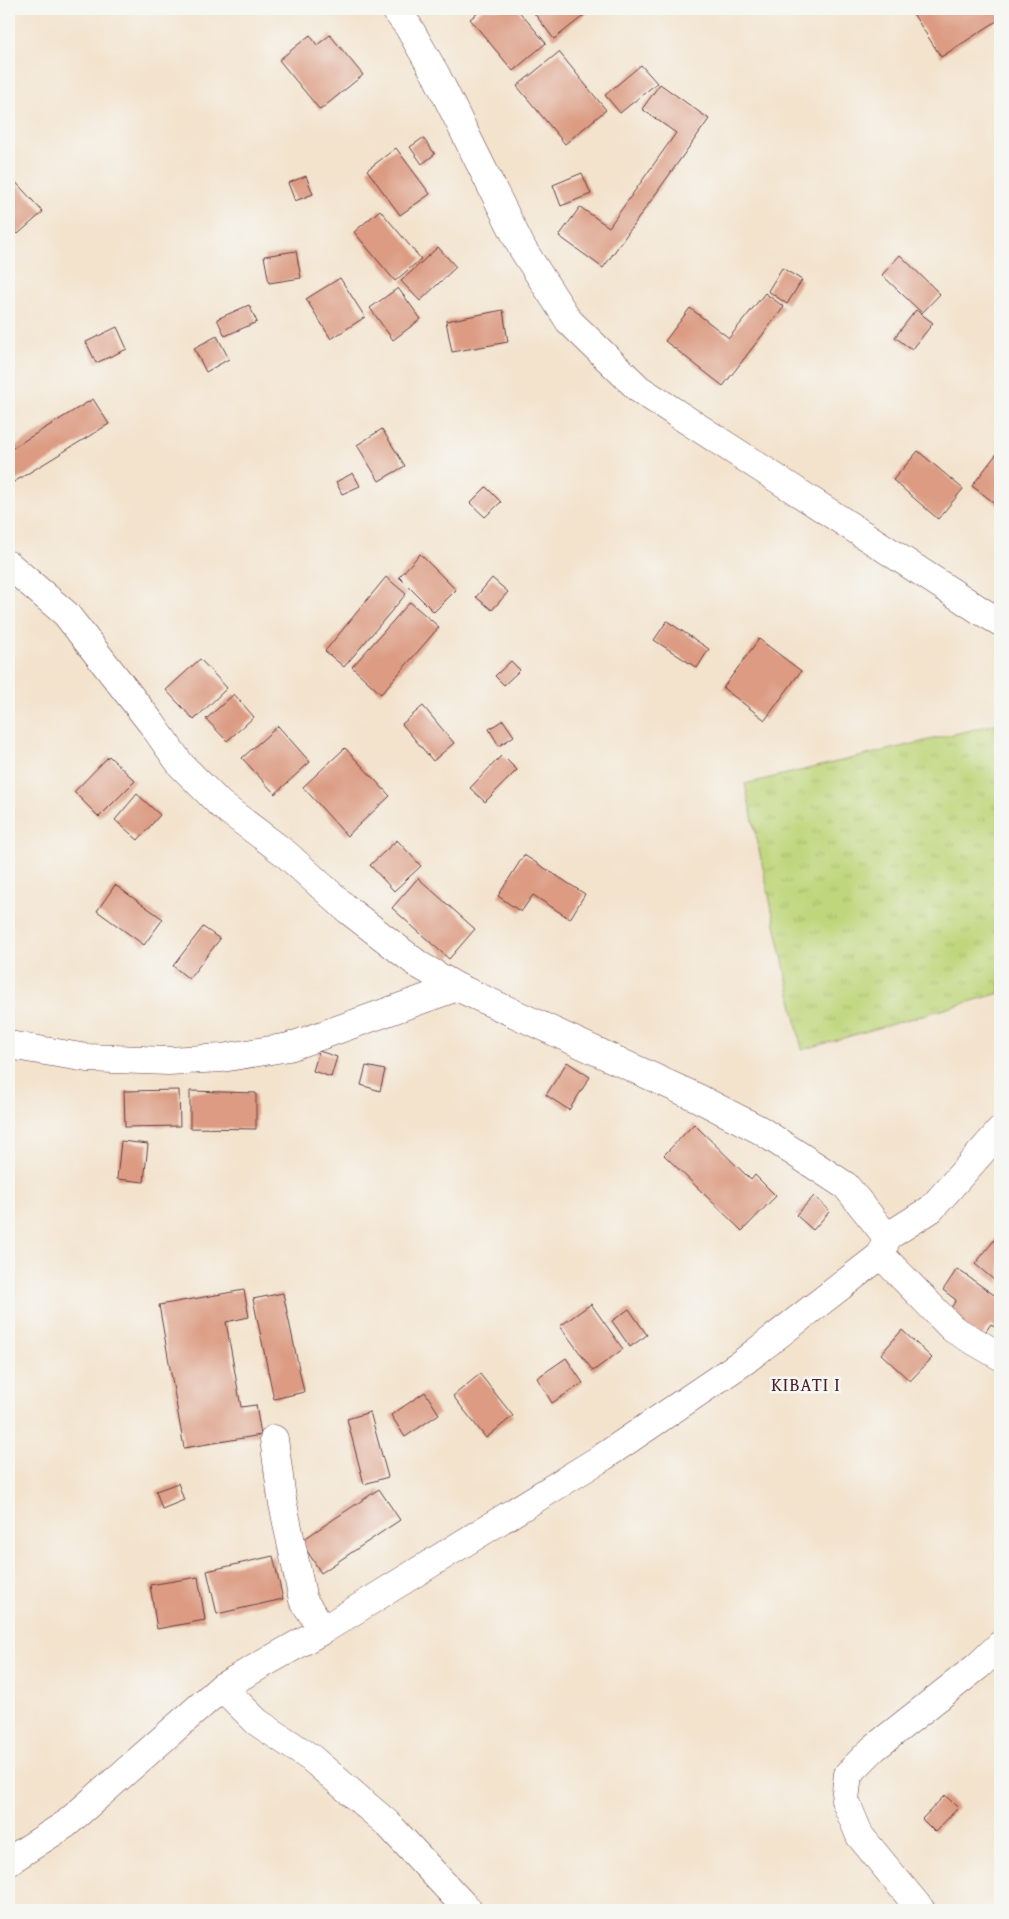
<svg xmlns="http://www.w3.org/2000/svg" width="1009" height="1919" viewBox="0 0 1009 1919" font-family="'Gentium Book Plus',serif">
<defs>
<pattern id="grass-tufts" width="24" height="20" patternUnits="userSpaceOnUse" patternTransform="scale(1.25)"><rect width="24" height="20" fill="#bfd67b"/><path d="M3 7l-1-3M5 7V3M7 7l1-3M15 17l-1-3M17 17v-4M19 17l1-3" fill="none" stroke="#a6b76a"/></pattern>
</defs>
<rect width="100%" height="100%" fill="#f6f6f2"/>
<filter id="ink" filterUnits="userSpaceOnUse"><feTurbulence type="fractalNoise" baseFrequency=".02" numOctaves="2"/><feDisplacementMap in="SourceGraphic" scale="10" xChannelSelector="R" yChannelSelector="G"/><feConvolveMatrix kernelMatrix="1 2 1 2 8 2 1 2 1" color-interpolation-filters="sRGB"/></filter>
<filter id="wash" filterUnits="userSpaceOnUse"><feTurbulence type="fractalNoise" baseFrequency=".0096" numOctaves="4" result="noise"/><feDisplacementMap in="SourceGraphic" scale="20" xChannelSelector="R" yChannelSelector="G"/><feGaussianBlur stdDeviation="1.12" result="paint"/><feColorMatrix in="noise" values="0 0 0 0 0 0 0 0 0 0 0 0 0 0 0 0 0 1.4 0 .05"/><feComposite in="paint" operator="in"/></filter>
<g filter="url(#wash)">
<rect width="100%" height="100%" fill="#f3e3cd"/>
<!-- grass -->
<path fill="url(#grass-tufts)" stroke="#847a53" d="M1000 723V993L802 1050 745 784Z"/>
<g id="blocks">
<!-- building -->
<path fill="#dc9b82" d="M483 9H517L546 43 513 71 470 19Z
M531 9H592L554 39Z
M910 9H1000V19L941 57Z
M310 35 317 45 330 35 363 75 320 110 279 60Z
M559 52 606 110 565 144 517 86Z
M641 65 657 83 620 113 605 95Z
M660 84 709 119 603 268 559 236 580 207 609 227 676 133 642 109Z
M423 138 435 154 422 164 410 147Z
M396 148 430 194 400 215 367 170Z
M582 173 591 194 561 206 553 185Z
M306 176 313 194 295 201 288 183Z
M12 178 43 212 18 234 9 224V181Z
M380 210 421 259 395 281 354 232Z
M438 247 456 267 420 301 401 281Z
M296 251 301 278 269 283 264 256Z
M900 255 940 294 922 313 882 275Z
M782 268 802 280 787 304 768 291Z
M340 278 365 317 331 339 306 299Z
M398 288 421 319 393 340 370 308Z
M765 293 784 307 723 386 665 341 690 308 729 338Z
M249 305 257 322 225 336 217 319Z
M503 310 508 342 452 352 446 321Z
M916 310 933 323 912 350 895 337Z
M117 327 127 349 96 363 86 342Z
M217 336 229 359 206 372 194 348Z
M93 399 109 424 9 485V450Z
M382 429 405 466 379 481 357 445Z
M918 451 963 489 938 519 893 480Z
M998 452 1000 454V507L972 486Z
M353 473 360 486 342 494 336 482Z
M486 487 501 502 485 517 470 503Z
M420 554 456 590 434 612 399 577Z
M386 577 406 594 344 667 325 651Z
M492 578 508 592 492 610 476 597Z
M410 602 439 627 381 694 352 667Z
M667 621 709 649 697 668 654 640Z
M759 639 801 671 765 720 723 688Z
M200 659 227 688 194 720 166 690Z
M511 661 520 670 504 685 495 676Z
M234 694 254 717 227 741 206 719Z
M423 706 454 743 433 761 402 724Z
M503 720 514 736 499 746 489 729Z
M278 726 310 762 275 794 242 758Z
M345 748 390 796 347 836 303 787Z
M502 755 517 770 485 802 470 788Z
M109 756 135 781 99 817 74 792Z
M137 794 160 815 138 840 115 820Z
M397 840 421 866 394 891 370 865Z
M524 855 585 894 570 919 533 895 521 912 498 896Z
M418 878 475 929 449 959 392 908Z
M115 885 163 919 144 945 97 911Z
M203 927 220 939 189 979 173 966Z
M319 1051 337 1057 331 1077 313 1071Z
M567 1062 590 1077 569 1110 546 1095Z
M366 1066 385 1070 380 1091 361 1085Z
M179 1090 180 1126 125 1127 124 1091Z
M190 1091 256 1093V1129L190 1128Z
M694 1124 751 1180 755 1175 776 1196 742 1231 664 1155Z
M121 1141 148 1144 144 1182 117 1179Z
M814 1196 830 1211 813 1230 796 1215Z
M1000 1233V1285L975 1264Z
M957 1269 1000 1299V1331L991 1324 981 1338 947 1314 956 1300 943 1290Z
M244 1290 249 1317 226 1322 241 1407 256 1405 261 1435 184 1448 159 1305Z
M283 1293 304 1392 274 1399 253 1299Z
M591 1304 623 1349 593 1371 560 1326Z
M629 1309 647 1335 630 1347 612 1321Z
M902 1330 932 1358 910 1381 881 1354Z
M566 1358 583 1383 552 1403 537 1378Z
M480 1374 513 1416 486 1438 453 1396Z
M425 1392 439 1414 405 1437 391 1415Z
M370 1412 388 1477 364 1484 347 1419Z
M178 1483 184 1500 162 1509 156 1491Z
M379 1489 400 1520 321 1573 301 1541Z
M273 1556 283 1599 217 1614 207 1571Z
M198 1577 205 1620 157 1629 150 1585Z
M945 1795 958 1808 935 1832 922 1819Z"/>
</g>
</g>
<g filter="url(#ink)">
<use href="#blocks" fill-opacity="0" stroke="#633c43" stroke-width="1"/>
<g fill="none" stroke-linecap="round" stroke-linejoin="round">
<!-- street casing -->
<g stroke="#633c43" stroke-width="29">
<path id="street" d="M395 9 408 26 436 75 522 248 569 321 639 389 981 611 1000 622
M9 565 66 614 152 724 181 765 220 804 286 854 348 910 419 965 457 987 698 1098 760 1130 846 1186 887 1237
M9 1045 87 1058 168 1061 222 1058 289 1047 457 987
M881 1255 953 1329 1000 1356
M274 1439 282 1499 303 1600 323 1630
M222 1687 257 1722 311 1758 388 1824 468 1910
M9 1861 66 1824 222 1687 323 1630 603 1457 743 1362 881 1255 887 1237 931 1209 1000 1131
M921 1910 860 1836 845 1800 848 1774 874 1748 978 1666 1000 1645"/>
</g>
<!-- street -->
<use href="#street" stroke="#fff" stroke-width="28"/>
</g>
</g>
<g text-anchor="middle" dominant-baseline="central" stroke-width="5" stroke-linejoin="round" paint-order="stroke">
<!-- quarter labels -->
<g font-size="18" letter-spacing="1" fill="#4a1f2b" stroke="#f6f6f2">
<text x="806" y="1384">KIBATI I</text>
</g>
</g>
<!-- margin -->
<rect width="1009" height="1919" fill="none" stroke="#f6f6f2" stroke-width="30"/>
</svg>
